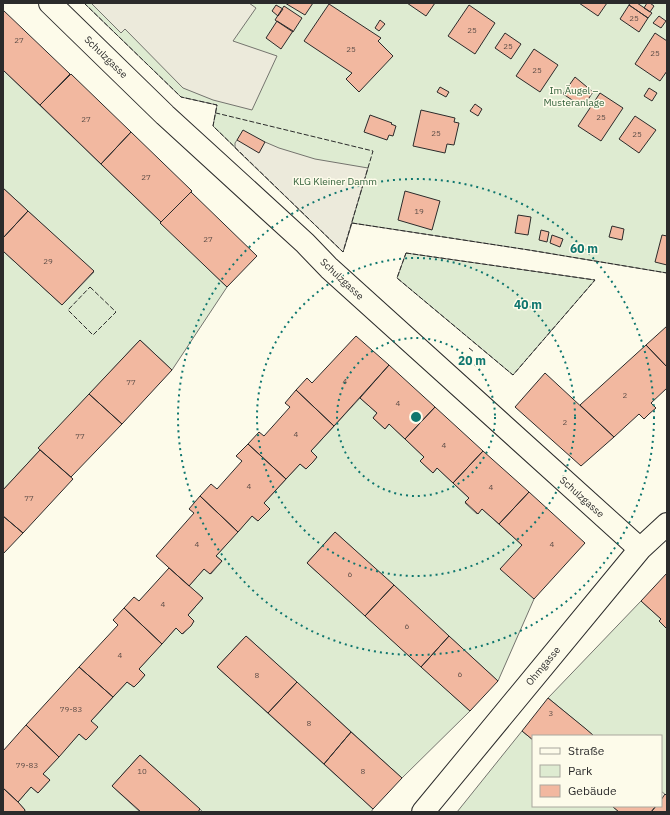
<svg xmlns="http://www.w3.org/2000/svg" width="670" height="815" viewBox="0 0 670 815" font-family="'IBM Plex Sans',sans-serif">
<rect width="100%" height="100%" fill="#fdfbea"/>
<!-- green -->
<path fill="#deebd1" stroke="#74746e" d="M84 3H667V273L529 250 352 223 343 252 213 126 217 105 181 97Z
M3 70 161 222V223L227 287 172 370 140 340 39 448 40 450 3 490V251L62 305 94 272 3 188Z
M406 253 595 280 513 375 397 278Z
M360 398 377 413 373 418 385 429 389 424 424 457 420 461 433 473 437 468 469 498 465 503 477 514 482 509 522 545 534 599 498 681 335 532 307 563 470 711 402 778 246 636 217 667 373 809 371 812H203L140 755 112 786 140 812H24L25 810 18 802 31 787 38 793 50 780 43 774 79 734 86 740 89 737 91 721 127 682 134 687 145 675 139 669 176 628 183 634 194 621 188 615 203 598 189 586 204 569 211 574 222 561 216 556 252 516 258 521 270 509 264 503 300 464 306 469 317 457 311 451Z
M641 601 661 619 659 621 667 629V796L661 791V736H594L548 698Z
M522 731 533 740V806H612L619 812H457Z"/>
<!-- parking -->
<path fill="#eceadb" stroke="#74746e" d="M91 3H249L256 8 233 41 277 56 252 110 213 100 183 88 125 29 121 33Z
M237 140 265 142 279 148 315 159 368 168 343 252 235 148V143Z"/>
<!-- building -->
<path fill="#f2b8a0" stroke="#2b2b2b" d="M285 3H313L305 15Z
M407 3H435L426 16Z
M579 3H607L598 16Z
M630 3H637L652 13 648 18 629 5Z
M647 3H650L654 6 650 12 644 8Z
M329 4 381 38 378 41 393 56 359 92 346 79 352 73 304 41Z
M276 5 283 9 278 16 272 11Z
M469 5 495 23 475 54 448 36Z
M629 5 648 18 639 32 620 19Z
M284 6 302 18 293 32 275 20Z
M3 10 70 74 40 105 3 70Z
M659 16 666 21 661 28 653 23Z
M380 20 385 24 379 31 375 28Z
M277 21 293 31 281 49 266 38Z
M505 33 521 44 511 59 495 48Z
M655 33 667 41V71L660 81 635 64Z
M534 49 558 65 540 92 516 76Z
M71 74 131 132 101 164 40 105Z
M575 77 593 92 583 107 563 94Z
M440 87 449 92 446 97 437 92Z
M649 88 657 93 652 101 644 96Z
M600 93 623 108 601 141 578 126Z
M475 104 482 109 478 116 470 111Z
M421 110 455 118 454 122 459 123 454 145 447 144 445 153 413 146Z
M370 115 392 123 391 124 396 126 393 136 389 135 387 140 364 132Z
M635 116 656 130 639 153 619 139Z
M243 130 265 142 259 153 237 140Z
M131 132 192 191 161 222 101 164Z
M3 188 28 211 3 238Z
M405 191 440 201 432 230 398 220Z
M191 192 257 256 227 287 160 223Z
M28 211 94 271 62 305 3 251V238Z
M518 215 531 217 528 235 515 233Z
M612 226 624 229 622 240 609 237Z
M541 230 549 232 547 242 539 240Z
M552 235 563 239 560 247 550 243Z
M662 235 667 236V265L655 262Z
M667 326V367L646 345Z
M356 336 389 365 334 426 296 390 307 378 312 383Z
M140 340 172 370 122 424 89 394Z
M646 345 667 367V388L651 403 656 408 649 414 644 419 639 414 614 437 580 405Z
M389 365 435 407 405 439 389 424 385 429 373 418 377 413 360 398Z
M545 373 614 437 581 466 515 407Z
M296 390 334 426 311 451 317 457 313 462 306 469 300 464 286 479 248 444 259 432 264 436 290 407 285 403Z
M89 394 122 424 71 477 38 448Z
M435 407 483 451 453 483 437 468 433 473 420 461 424 457 405 439Z
M248 444 286 479 264 503 270 509 258 521 252 516 238 532 200 496 211 484 217 489 242 461 236 456Z
M40 450 73 479 23 533 3 516V490Z
M483 451 529 492 499 524 482 509 478 514 465 502 469 498 453 483Z
M529 492 585 543 534 599 500 569 522 545 499 524Z
M200 496 238 532 216 556 222 561 210 574 204 569 189 586 156 556 194 513 189 509Z
M3 516 23 533 3 554Z
M335 532 394 585 365 616 307 563Z
M169 568 203 598 188 615 194 621 191 626 182 634 176 628 162 644 124 608 134 597 139 601Z
M667 573V629L659 621 661 619 641 601Z
M394 585 449 636 421 667 365 616Z
M124 608 162 644 139 669 145 675 139 682 134 687 127 682 113 697 79 667 118 625 113 620Z
M246 636 297 682 268 713 217 667Z
M449 636 498 681 470 711 421 667Z
M79 667 113 697 91 721 98 727 89 737 86 740 79 734 59 757 26 725Z
M297 682 351 732 324 764 268 713Z
M548 698 586 729 594 736H533V740L522 731Z
M26 725 59 757 43 774 50 780 38 793 31 787 18 802 3 788V751Z
M351 732 402 778 373 809 324 764Z
M140 755 200 809 198 812H141L112 786Z
M3 788 18 802 25 810 24 812H3Z
M665 794 667 796V812H651L656 806H661V800Z
M612 806H656L651 812H619Z"/>
<g fill="none" stroke-linecap="round" stroke-linejoin="round">
<!-- street casing -->
<g stroke="#2b2b2b" stroke-width="24">
<path id="street" d="M50 3 165 115 305 243 329 268 640 549
M423 812 640 549 667 524"/>
</g>
<!-- street -->
<use href="#street" stroke="#fdfbea" stroke-width="22"/>
<!-- fence -->
<path stroke="#2b2b2b" stroke-width="1" stroke-dasharray="5 2" stroke-linecap="butt" d="M84 3 181 97 217 105 213 126 343 252 373 151 216 113
M352 223 529 250 667 273
M406 253 595 280 513 375 397 278Z
M90 287 116 312 93 335 68 310Z
M469 348 474 352"/>
</g>
<!-- distance rings -->
<g fill="none" stroke="#0f766e" stroke-width="2" stroke-dasharray="2 4">
<circle cx="416" cy="417" r="79"/>
<circle cx="416" cy="417" r="159"/>
<circle cx="416" cy="417" r="238"/>
</g>
<g text-anchor="middle" dominant-baseline="central" stroke-width="3" stroke-linejoin="round" paint-order="stroke">
<!-- number labels -->
<g font-size="8" fill="#5d4e48">
<text x="634" y="18">25</text>
<text x="472" y="30">25</text>
<text x="19" y="40">27</text>
<text x="508" y="46">25</text>
<text x="351" y="49">25</text>
<text x="655" y="53">25</text>
<text x="537" y="70">25</text>
<text x="601" y="117">25</text>
<text x="86" y="119">27</text>
<text x="436" y="133">25</text>
<text x="637" y="134">25</text>
<text x="146" y="177">27</text>
<text x="419" y="211">19</text>
<text x="208" y="239">27</text>
<text x="48" y="261">29</text>
<text x="345" y="381">4</text>
<text x="131" y="382">77</text>
<text x="625" y="395">2</text>
<text x="398" y="403">4</text>
<text x="565" y="422">2</text>
<text x="296" y="434">4</text>
<text x="80" y="436">77</text>
<text x="444" y="445">4</text>
<text x="249" y="486">4</text>
<text x="491" y="487">4</text>
<text x="29" y="498">77</text>
<text x="197" y="544">4</text>
<text x="552" y="544">4</text>
<text x="350" y="574">6</text>
<text x="163" y="604">4</text>
<text x="407" y="626">6</text>
<text x="120" y="655">4</text>
<text x="460" y="674">6</text>
<text x="257" y="675">8</text>
<text x="71" y="709">79-83</text>
<text x="551" y="713">3</text>
<text x="309" y="723">8</text>
<text x="27" y="765">79-83</text>
<text x="142" y="771">10</text>
<text x="363" y="771">8</text>
</g>
<!-- street labels -->
<g font-size="10" fill="#2b2b2b" stroke="#fdfbea">
<text transform="translate(106 57) rotate(44)">Schulzgasse</text>
<text transform="translate(342 279) rotate(43)">Schulzgasse</text>
<text transform="translate(582 497) rotate(42)">Schulzgasse</text>
<text transform="translate(543 666) rotate(-50)">Ohmgasse</text>
</g>
<!-- park labels -->
<g font-size="10" fill="#34623c" stroke="#fdfbea">
<text x="574" y="90">Im Äugel –<tspan x="574" dy="12">Musteranlage</tspan></text>
<text x="335" y="181">KLG Kleiner Damm</text>
</g>
</g>
<circle cx="416" cy="417" r="6" fill="#0f766e" stroke="#fdfbea" stroke-width="2"/>
<g font-size="12" text-anchor="middle" font-weight="bold" fill="#0f766e" stroke="#fdfbea" stroke-width="3" stroke-linejoin="round" paint-order="stroke">
<text x="584" y="253">60 m</text>
<text x="528" y="309">40 m</text>
<text x="472" y="365">20 m</text>
</g>
<!-- border -->
<rect width="670" height="815" fill="none" stroke="#2b2b2b" stroke-width="8"/>
<!-- legend -->
<rect x="532" y="735" width="130" height="72" fill="#fdfbea" stroke="#a9a89e"/>
<rect x="540" y="748" width="20" height="6" fill="#fdfbea" stroke="#a9a89e"/>
<text x="568" y="755" font-size="12" fill="#2b2b2b">Straße</text>
<rect x="540" y="765" width="20" height="12" fill="#deebd1" stroke="#a9a89e"/>
<text x="568" y="775" font-size="12" fill="#2b2b2b">Park</text>
<rect x="540" y="785" width="20" height="12" fill="#f2b8a0" stroke="#a9a89e"/>
<text x="568" y="795" font-size="12" fill="#2b2b2b">Gebäude</text>
</svg>
